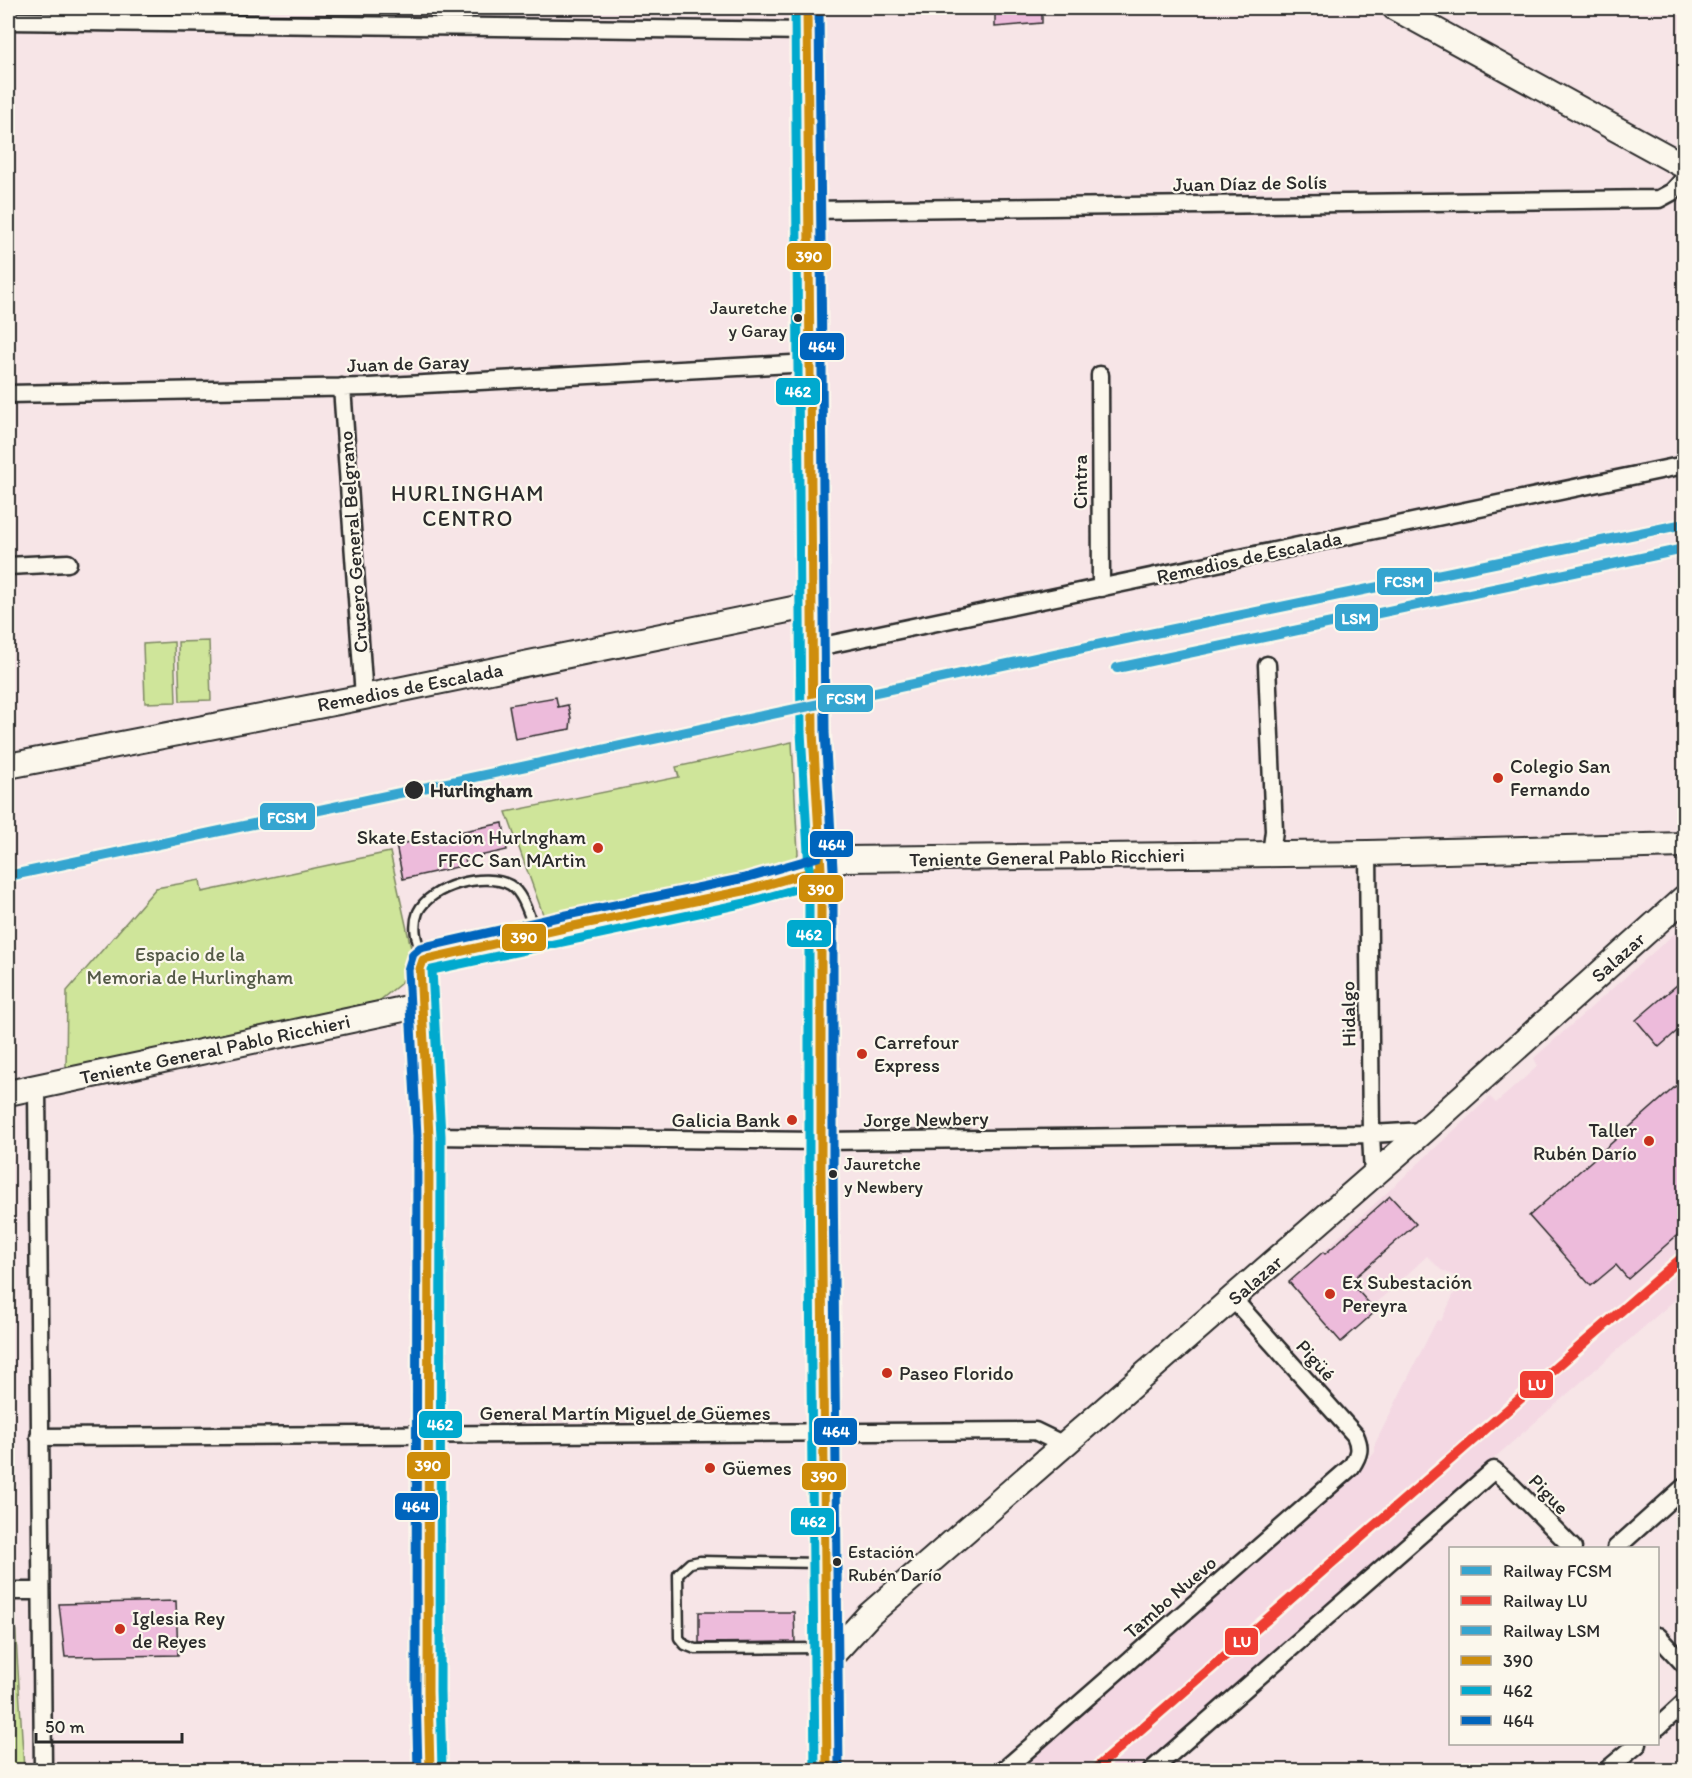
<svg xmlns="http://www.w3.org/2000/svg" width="1692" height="1778" viewBox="0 0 1692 1778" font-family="Itim,sans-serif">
<rect width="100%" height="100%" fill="#f7e5e7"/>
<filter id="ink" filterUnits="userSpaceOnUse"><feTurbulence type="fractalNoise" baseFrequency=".0167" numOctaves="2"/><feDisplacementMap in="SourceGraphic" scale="12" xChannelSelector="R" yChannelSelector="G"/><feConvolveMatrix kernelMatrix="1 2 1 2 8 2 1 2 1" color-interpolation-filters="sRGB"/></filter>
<g filter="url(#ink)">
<!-- built -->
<path fill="#f4d8e3" d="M1684 925V1292L1137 1770H1018L1360 1471 1375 1452V1444L1437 1320 1441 1321 1461 1279 1441 1270 1427 1256 1372 1307 1323 1252 1490 1097 1496 1103 1538 1066 1534 1058Z"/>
<!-- green -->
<path fill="#cfe59a" stroke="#7d8862" stroke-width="1.5" d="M209 641 211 700 180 701 178 642Z
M174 642 176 702 145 703 143 644Z
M792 742 798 854 790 867 544 917 506 812 679 777 676 767Z
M390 852 411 948 408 965 400 984 379 1001 66 1069 67 991 156 888 200 880 202 892Z
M8 1604H14L24 1770H8Z"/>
<!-- building -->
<path fill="#edbbdb" stroke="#2b2b2b" stroke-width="1.5" d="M995 8H1042V23L995 27Z
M556 697 558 707 568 705 571 718 570 729 515 739 509 705Z
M503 823 507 850 465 859 466 865 403 879 396 845Z
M1684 979V1025L1659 1047 1636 1020Z
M1684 1079V1229L1628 1279 1616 1265 1591 1286 1529 1216Z
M1390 1196 1416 1224 1350 1282 1376 1311 1341 1342 1289 1282 1323 1252 1325 1254Z
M176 1601 178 1655 65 1657 59 1604Z
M699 1612H794L795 1642 699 1643Z"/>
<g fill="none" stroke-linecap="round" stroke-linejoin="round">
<!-- lane casing -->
<g stroke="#2b2b2b" stroke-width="13">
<path id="lane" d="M422 957C417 941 412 928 418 912 430 886 485 871 510 885 524 893 530 920 536 934
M822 1563 700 1561 690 1563 678 1574 679 1638 685 1645 695 1649 822 1648"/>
</g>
<!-- street casing -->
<g stroke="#2b2b2b" stroke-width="21">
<path id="street" d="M8 21 807 31
M808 210 1659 199 1672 192 1684 179
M1100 375 1101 588
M342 387 364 697
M8 394 369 387 810 363
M8 566 68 563
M813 648 1684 465
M1267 665 1274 831 1271 854
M1368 853 1371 1134 1373 1175
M37 1087 43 1770
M429 1136 821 1141 1371 1134 1424 1131
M39 1437 1035 1431 1064 1445
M1616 1548 1684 1487
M8 1591H41
M1658 1636 1684 1664
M1658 1727 1684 1703
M1004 1770 1351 1467C1359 1455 1361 1448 1355 1435L1233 1299
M1152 1770 1494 1470 1513 1487 1573 1548
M1607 1770 1638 1744"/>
</g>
<!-- secondary casing -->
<g stroke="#2b2b2b" stroke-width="28">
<path id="secondary" d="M807 8 813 732 821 869V1170L827 1770
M1395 8 1684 166
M8 766 364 697 812 605
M8 1093 422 1005
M826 1662 869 1615 1424 1131 1684 898
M430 1770 428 1691 429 1136 420 969 423 960C494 944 565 928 637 913 707 899 778 887 845 859L1368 853 1684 845"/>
</g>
<!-- lane -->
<use href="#lane" stroke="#fbf7ec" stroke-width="8"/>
<!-- street -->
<use href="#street" stroke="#fbf7ec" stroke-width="16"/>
<!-- secondary -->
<use href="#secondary" stroke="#fbf7ec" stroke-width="24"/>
<!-- bus-1 casing -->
<g stroke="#fbf7ec" stroke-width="14">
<path id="bus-1" d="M807 8 813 732 821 869V1170L827 1770
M430 1770 428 1691 429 1136 420 969 423 960 569 927 748 890 821 869"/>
</g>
<!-- bus-2 casing -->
<g stroke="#fbf7ec" stroke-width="14">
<path id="bus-2" d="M795 8 801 732 809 869V1170L815 1770
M442 1770 440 1691 441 1136 432 970 750 902 824 881"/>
</g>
<!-- bus-3 casing -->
<g stroke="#fbf7ec" stroke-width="14">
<path id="bus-3" d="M819 8 825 732 833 869V1170L839 1770
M418 1770 416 1691 417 1136 408 970 413 954 420 948 567 915 745 878 818 857"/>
</g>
<!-- bus-1 -->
<use href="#bus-1" stroke="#ce8d09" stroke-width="9"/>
<!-- bus-2 -->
<use href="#bus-2" stroke="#00a9ce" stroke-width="9"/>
<!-- bus-3 -->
<use href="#bus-3" stroke="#0065bd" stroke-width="9"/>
<!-- rail-1 casing -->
<g stroke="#fbf7ec" stroke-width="15">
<path id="rail-1" d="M8 876 1116 641 1684 524"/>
</g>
<!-- rail-2 casing -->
<g stroke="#fbf7ec" stroke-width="15">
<path id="rail-2" d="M1094 1770 1684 1256"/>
</g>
<!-- rail-3 casing -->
<g stroke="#fbf7ec" stroke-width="15">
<path id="rail-3" d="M1117 668 1684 549"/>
</g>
<!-- rail-1 -->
<use href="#rail-1" stroke="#35a5d0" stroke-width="10"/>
<!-- rail-2 -->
<use href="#rail-2" stroke="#ef3e33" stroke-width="10"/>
<!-- rail-3 -->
<use href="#rail-3" stroke="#35a5d0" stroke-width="10"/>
</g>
</g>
<!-- markers -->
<g fill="#2b2b2b" stroke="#fbf7ec" stroke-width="2">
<circle cx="798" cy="318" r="5"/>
<circle cx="414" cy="790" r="10"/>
<circle cx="833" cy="1174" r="5"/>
<circle cx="837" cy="1562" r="5"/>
</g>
<g fill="#c8321e" stroke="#fbf7ec" stroke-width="2">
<circle cx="1498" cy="778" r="6"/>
<circle cx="598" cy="848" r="6"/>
<circle cx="862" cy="1054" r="6"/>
<circle cx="792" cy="1120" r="6"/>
<circle cx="1649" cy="1141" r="6"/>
<circle cx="1330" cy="1294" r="6"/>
<circle cx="887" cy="1373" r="6"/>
<circle cx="710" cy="1468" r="6"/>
<circle cx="120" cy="1629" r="6"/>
</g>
<g text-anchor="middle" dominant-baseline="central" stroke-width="4.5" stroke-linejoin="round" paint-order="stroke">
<!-- bus labels -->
<g font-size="18" fill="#2b2b2b" stroke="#fbf7ec" text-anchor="start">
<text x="787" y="308" text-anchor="end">Jauretche<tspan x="787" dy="23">y Garay</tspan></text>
<text x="844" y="1164">Jauretche<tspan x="844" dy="23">y Newbery</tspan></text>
<text x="848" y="1552">Estación<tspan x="848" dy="23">Rubén Darío</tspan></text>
</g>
<!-- street labels -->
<g font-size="20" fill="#2b2b2b" stroke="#fbf7ec">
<text transform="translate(1250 183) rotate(-1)">Juan Díaz de Solís</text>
<text transform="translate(408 363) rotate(-2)">Juan de Garay</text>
<text transform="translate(1080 482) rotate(-90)">Cintra</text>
<text transform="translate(353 542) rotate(-94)">Crucero General Belgrano</text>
<text transform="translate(1249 557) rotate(-12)">Remedios de Escalada</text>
<text transform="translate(410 687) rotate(-11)">Remedios de Escalada</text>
<text transform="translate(1047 857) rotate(-1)">Teniente General Pablo Ricchieri</text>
<text transform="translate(1618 957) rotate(-42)">Salazar</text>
<text transform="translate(1348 1014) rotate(-91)">Hidalgo</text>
<text transform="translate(215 1049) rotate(-12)">Teniente General Pablo Ricchieri</text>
<text transform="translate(926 1119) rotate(-1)">Jorge Newbery</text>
<text transform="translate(1255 1280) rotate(-41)">Salazar</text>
<text transform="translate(1316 1360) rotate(48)">Pigüé</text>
<text x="625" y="1413">General Martín Miguel de Güemes</text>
<text transform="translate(1549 1494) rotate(46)">Pigue</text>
<text transform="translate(1170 1597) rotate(-41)">Tambo Nuevo</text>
</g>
<!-- poi labels -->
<g font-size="20" fill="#2b2b2b" stroke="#fbf7ec" text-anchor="start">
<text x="1510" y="766">Colegio San<tspan x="1510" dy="23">Fernando</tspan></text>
<text x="586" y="837" text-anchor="end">Skate Estacion Hurlngham<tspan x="586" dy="23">FFCC San MArtin</tspan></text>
<text x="874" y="1042">Carrefour<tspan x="874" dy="23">Express</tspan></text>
<text x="780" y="1120" text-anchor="end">Galicia Bank</text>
<text x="1637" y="1130" text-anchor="end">Taller<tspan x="1637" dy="23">Rubén Darío</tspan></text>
<text x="1342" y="1282">Ex Subestación<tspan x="1342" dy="23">Pereyra</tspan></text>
<text x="899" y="1373">Paseo Florido</text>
<text x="722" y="1468">Güemes</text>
<text x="132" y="1618">Iglesia Rey<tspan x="132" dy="23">de Reyes</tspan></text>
</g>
<!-- stop labels -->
<g font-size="20" font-weight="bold" fill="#2b2b2b" stroke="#fbf7ec" text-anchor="start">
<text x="430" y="790">Hurlingham</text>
</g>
<!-- park labels -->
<g font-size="20" fill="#545a47" stroke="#fbf7ec">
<text x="190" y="954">Espacio de la<tspan x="190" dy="23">Memoria de Hurlingham</tspan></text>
</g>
<!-- quarter labels -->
<g font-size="22" letter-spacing="1.5" fill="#2b2b2b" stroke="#fbf7ec">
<text x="468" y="493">HURLINGHAM<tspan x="468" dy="25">CENTRO</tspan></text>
</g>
</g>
<g stroke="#fbf7ec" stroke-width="2">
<rect x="786" y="242" width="46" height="29" rx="6" fill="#ce8d09"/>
<rect x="799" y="332" width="46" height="29" rx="6" fill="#0065bd"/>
<rect x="775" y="377" width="46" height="29" rx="6" fill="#00a9ce"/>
<rect x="1376" y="567" width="57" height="29" rx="6" fill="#35a5d0"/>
<rect x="1334" y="603" width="45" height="29" rx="6" fill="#35a5d0"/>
<rect x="817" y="684" width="57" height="29" rx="6" fill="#35a5d0"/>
<rect x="259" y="802" width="57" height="29" rx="6" fill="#35a5d0"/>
<rect x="809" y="830" width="45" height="28" rx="6" fill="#0065bd"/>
<rect x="798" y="874" width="46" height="29" rx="6" fill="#ce8d09"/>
<rect x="786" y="919" width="46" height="29" rx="6" fill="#00a9ce"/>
<rect x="501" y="923" width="46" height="29" rx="6" fill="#ce8d09"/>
<rect x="1519" y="1370" width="35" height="29" rx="6" fill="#ef3e33"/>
<rect x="418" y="1410" width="45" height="29" rx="6" fill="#00a9ce"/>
<rect x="813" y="1417" width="45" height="29" rx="6" fill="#0065bd"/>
<rect x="406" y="1451" width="45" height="29" rx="6" fill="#ce8d09"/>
<rect x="801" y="1462" width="46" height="29" rx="6" fill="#ce8d09"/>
<rect x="394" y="1492" width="45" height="29" rx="6" fill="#0065bd"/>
<rect x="790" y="1507" width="45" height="29" rx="6" fill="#00a9ce"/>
<rect x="1224" y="1627" width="35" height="29" rx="6" fill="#ef3e33"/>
</g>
<g font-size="16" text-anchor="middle" font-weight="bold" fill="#fff">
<text x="809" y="262">390</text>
<text x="822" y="352">464</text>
<text x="798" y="397">462</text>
<text x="1404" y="587">FCSM</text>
<text x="1356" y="624">LSM</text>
<text x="846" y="704">FCSM</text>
<text x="287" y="823">FCSM</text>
<text x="832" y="850">464</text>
<text x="821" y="895">390</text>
<text x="809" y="940">462</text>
<text x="524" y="943">390</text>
<text x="1537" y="1390">LU</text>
<text x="440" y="1430">462</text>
<text x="836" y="1437">464</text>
<text x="428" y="1471">390</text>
<text x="824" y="1482">390</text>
<text x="416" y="1512">464</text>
<text x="813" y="1527">462</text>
<text x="1242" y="1647">LU</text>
</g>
<!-- margin -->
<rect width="1692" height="1778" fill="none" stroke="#fbf7ec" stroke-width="30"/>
<rect x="15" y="15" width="1662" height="1748" fill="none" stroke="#2b2b2b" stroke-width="2" filter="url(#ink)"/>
<!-- legend -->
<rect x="1449" y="1547" width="210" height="198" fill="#fbf7ec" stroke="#a8a59f" stroke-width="1.5"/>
<rect x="1461" y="1566" width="30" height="9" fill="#35a5d0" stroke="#a8a59f" stroke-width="1.5"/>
<text x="1503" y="1577" font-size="18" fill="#2b2b2b">Railway FCSM</text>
<rect x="1461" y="1596" width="30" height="9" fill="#ef3e33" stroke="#a8a59f" stroke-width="1.5"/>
<text x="1503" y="1607" font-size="18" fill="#2b2b2b">Railway LU</text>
<rect x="1461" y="1626" width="30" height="9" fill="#35a5d0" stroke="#a8a59f" stroke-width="1.5"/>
<text x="1503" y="1637" font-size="18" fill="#2b2b2b">Railway LSM</text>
<rect x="1461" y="1656" width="30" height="9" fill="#ce8d09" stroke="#a8a59f" stroke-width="1.5"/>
<text x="1503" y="1667" font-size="18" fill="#2b2b2b">390</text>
<rect x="1461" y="1686" width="30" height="9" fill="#00a9ce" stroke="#a8a59f" stroke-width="1.5"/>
<text x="1503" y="1697" font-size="18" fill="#2b2b2b">462</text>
<rect x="1461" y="1716" width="30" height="9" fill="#0065bd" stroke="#a8a59f" stroke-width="1.5"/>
<text x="1503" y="1727" font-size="18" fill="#2b2b2b">464</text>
<!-- scale -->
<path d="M36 1733v9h146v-9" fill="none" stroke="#2b2b2b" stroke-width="3"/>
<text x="45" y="1733" font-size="18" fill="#2b2b2b" stroke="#fbf7ec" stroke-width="4.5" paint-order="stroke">50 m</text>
</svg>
